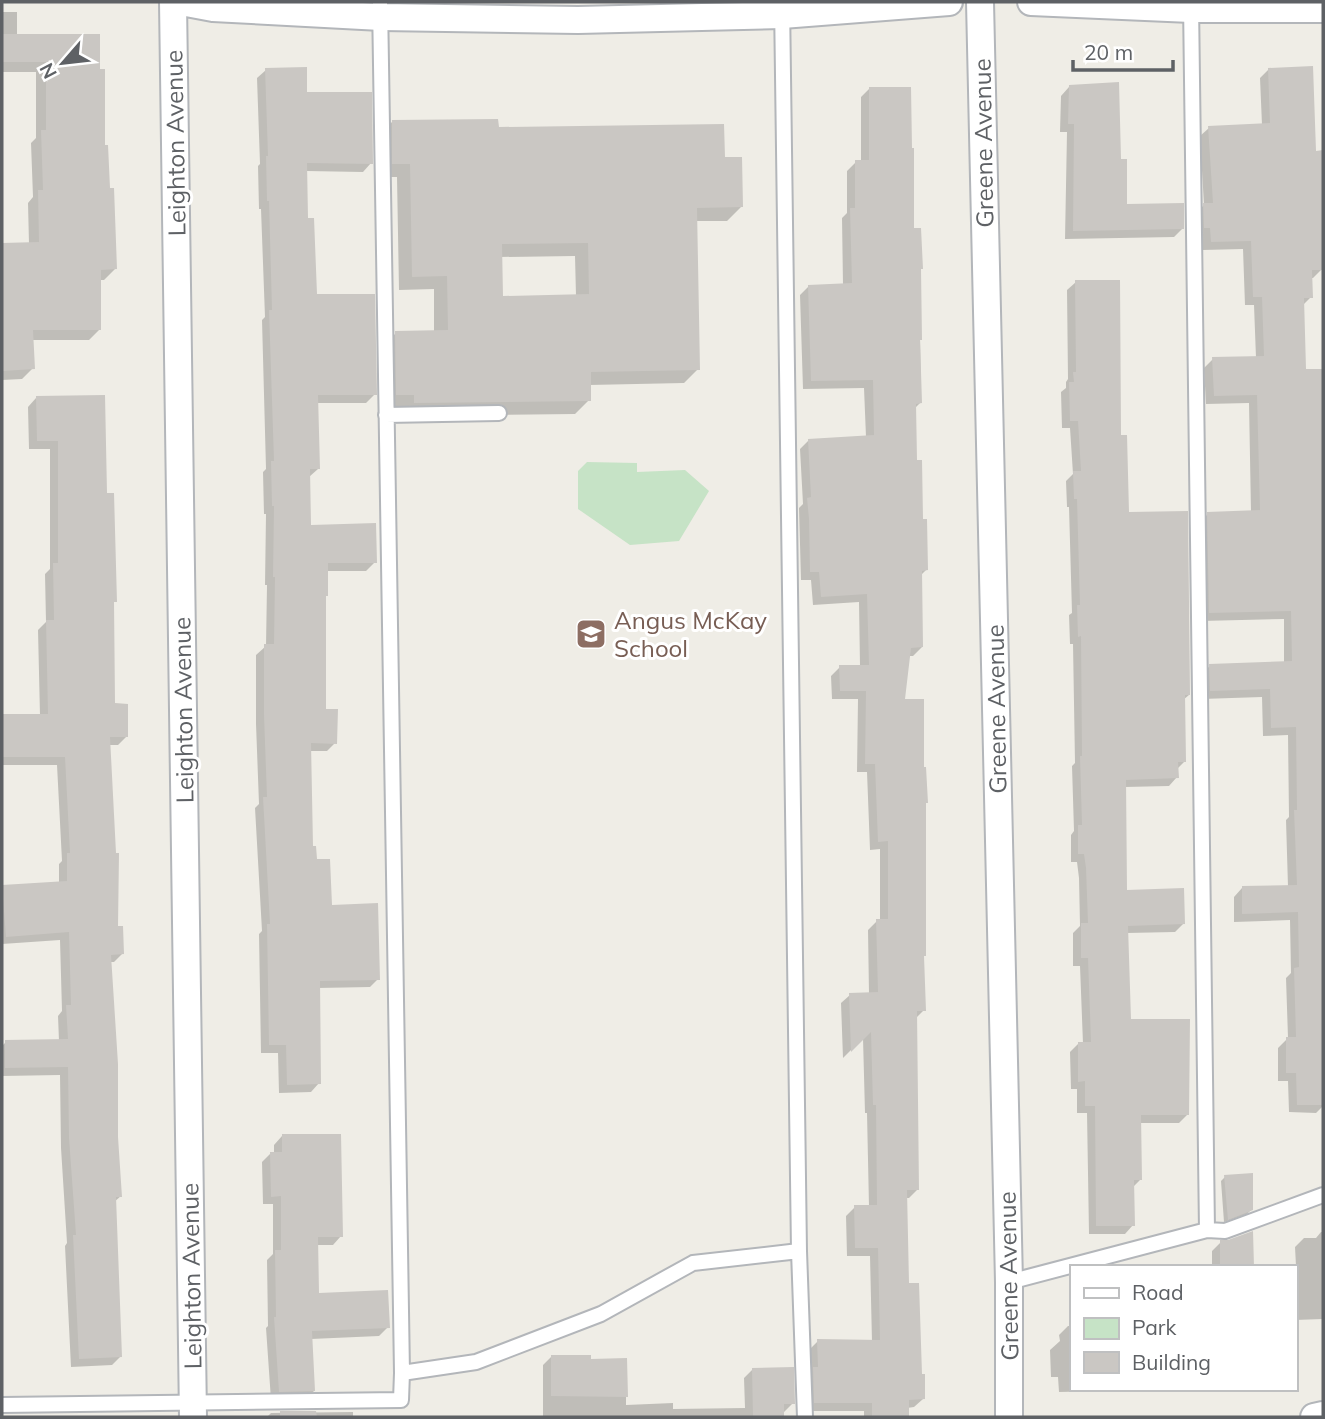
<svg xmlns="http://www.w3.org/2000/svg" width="1325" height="1419" viewBox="0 0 1325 1419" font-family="Mulish,sans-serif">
<rect width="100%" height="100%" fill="#efede6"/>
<!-- green -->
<path fill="#c6e3c6" d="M587 462 637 463V472L685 470 709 491 679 541 630 545 578 509V471Z"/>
<!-- shadow -->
<path fill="#0003" fill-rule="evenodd" d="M2 12H17V36H98L104 147 115 269 104 280H99L100 329 89 340H32L33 368 22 379 2 380V245L29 244 28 203 33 197 31 143 36 138V72H2Z
M1269 69 1321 270 1313 278H1310L1311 297 1303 305 1305 371 1320 391H1323V1106L1316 1113 1289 1112 1288 1081H1278V1048L1288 1038 1286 978 1291 973 1290 920 1234 922V897L1242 888 1288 887 1286 820 1289 817 1288 735 1263 736 1262 697 1202 699 1201 674 1210 666 1284 663V619L1201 621 1199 523 1208 514 1251 512 1249 403 1206 404 1204 368 1213 359 1256 358 1254 305H1245L1243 249 1203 250 1202 236H1196L1195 214 1204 205 1200 136 1209 128 1262 125 1260 78Z
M266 70 305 94 371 163 363 172 306 171V219L316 295 375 394 366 403H316L318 469 309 477V526L375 562 366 571H326L324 597V710L335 743 327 751H309L311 848 331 906 378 979 370 987 318 988 319 1083 311 1092 279 1093 278 1053H261L259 934 262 931 255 808 259 804 256 724V655L266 646 267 585H265L266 514H264L263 472 266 469 262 320 265 317 261 209H259L258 166 260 164 257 78Z
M1069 87 1120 161 1126 206 1183 228 1174 237 1065 239 1067 132H1060L1061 96Z
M870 88 912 230 919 270 921 402 914 409 916 462 926 570 920 576 922 647 913 656H908L903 700 925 804 922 957 924 1010 915 1019 917 1190 909 1198H906L907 1285 923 1399 914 1407 907 1408V1417H864V1411H806L809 1350 818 1341 872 1342 870 1256H847L846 1216 855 1207H869L867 1113H865L863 1038 843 1058 841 1003 850 995 869 994 868 930 877 921H880V849L870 850 867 772H857L858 699H832L831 676 840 667 860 666 859 602 813 605 811 580H801L799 508 803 504 800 449 809 440 866 437 864 388 803 389 800 295 809 286 843 285 842 218 847 213V171L856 162H861V97Z
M392 122 497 129 724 159 741 207 727 221H695L698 369 684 383 589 385V400L575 414 401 416 383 408 382 347 396 333 434 332V289L399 290 397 177H379L378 136ZM575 256 576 296 501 298 500 257Z
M1076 282 1119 437 1128 513 1189 695 1183 700 1185 761 1177 769V777L1169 786 1125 787V892L1184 923 1175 932 1127 933 1129 1021 1187 1115 1179 1123H1139L1140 1180 1133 1187V1225L1125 1234H1089L1087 1113H1077V1089H1071L1070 1052 1078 1044H1083L1080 966H1073V933L1080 926 1079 878 1077 862H1071V835L1074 831 1072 766 1075 763 1073 644H1070L1069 615 1072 613 1069 507H1067L1066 481 1073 474 1070 428H1062L1061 392 1066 388V382L1068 379 1067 290Z
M36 398 105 495 112 604 113 705 127 736 118 745H109L116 928 122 954 114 962H110L117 1137 121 1196 114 1202 121 1356 112 1365 71 1367 65 1246 67 1243 61 1148 60 1075 2 1076V1046L6 1042 59 1041 58 1016 62 1011 60 940 2 944V888L59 883V864L62 861 57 765H2V716H40L38 630 46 622 45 574 50 569V449H29L28 407Z
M282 1136 341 1236 333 1245H317V1295L388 1327 379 1336 311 1339 314 1391 305 1399 271 1400 266 1328 268 1326 267 1260 273 1254V1204H263L262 1162 270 1154H274V1145Z
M1225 1177 1251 1210 1247 1214 1224 1222 1221 1181Z
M1321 1232H1323V1319L1295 1320V1285H1297L1295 1247 1304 1238H1316Z
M1221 1242 1252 1267H1212V1251Z
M1068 1326H1071V1389H1107L1106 1391 1059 1392 1058 1377H1051L1050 1350 1060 1341 1059 1335Z
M552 1356 589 1360H626V1405L673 1403V1409L745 1408 744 1378 753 1369 793 1403 784 1412H782V1417H543V1365Z
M353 1412V1417H267L271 1413Z"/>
<!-- building -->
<path fill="#cac7c3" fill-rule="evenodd" d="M2 34H100V69H105V145H108L110 188H114L117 269 101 270V330H33L35 369 2 371V243L39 242 38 190H43L41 130H46V62H2Z
M1313 66 1316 151 1323 150V270H1312L1313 298H1304L1306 369H1322V389H1323V1105H1297L1296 1073H1286V1037H1296L1294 968 1299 967 1298 912 1242 914V886L1297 885 1294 810H1297L1296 727 1271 728 1270 689 1210 691 1209 664 1292 661 1291 611 1209 613 1207 512 1260 510 1257 395 1214 396 1212 357 1264 356 1262 297H1253L1251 241 1211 242 1210 228H1204L1203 203H1213L1208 126 1270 123 1268 68Z
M307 67V92H372L373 164 307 163 308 218H314L317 294H375L377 395H318L320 469H310L311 525 376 523 377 563H328V596H326V709H338L337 744 311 743 313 846H316L317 859H330L332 905 378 903 380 980 320 981 321 1084 287 1085 286 1045H269L267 924H270L263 797H267L264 715V644H274L275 577H273L274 506H272L271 461H274L269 310H272L269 201H267L266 156H268L265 68Z
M1119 82 1121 159H1127V204L1184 203V229L1073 231 1074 124H1068L1069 85Z
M869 87H911L912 148H914V228H921L923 269H921L922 340H920L922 403 916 404 917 460H922L923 519H927L928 570 922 571 923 647 911 648 905 699H924V767H926L928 803H926V956H924L926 1011H917L919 1190H907L909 1283H919L922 1374H925V1399L909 1400V1417H872V1403H814L813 1367H818L817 1339 880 1340 878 1248H855L854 1205H877L876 1105H873L871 1032 851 1052 849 993 878 992 876 919H888V841L878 842 875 764H865L866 691H840L839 665H869L867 594 821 597 819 572H810L809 519 807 498 811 497 808 439 874 435 873 380 811 381 808 285 852 283 850 208H855V160H869Z
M498 119 499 127 724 124 725 157H742L743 207 697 208 700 370 591 372V401L414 403V395H396L395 331 448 330 447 276 412 277 410 164H392V120ZM588 243 589 294 503 296 502 244Z
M1075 280H1120L1121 435H1127L1129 512 1188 511 1190 695H1185L1186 762H1178L1179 778 1126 780 1127 890 1184 888 1185 924 1128 926 1131 1019H1190L1189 1115H1141L1142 1180H1134L1135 1226H1096L1095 1106H1085V1081L1078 1082V1042H1091L1088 958H1081V923H1088L1086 868 1084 854H1078V825H1082L1080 756H1082L1081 636 1078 637 1077 605H1080L1077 499H1074L1073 471H1081L1078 421H1070L1069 382H1074L1073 372H1076Z
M105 395 107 493H114L117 602H114L115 703 128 704V737H110L116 853H119L118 926H123L124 954 111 955 118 1064V1137L122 1197H116L122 1357 79 1359 73 1235H76L69 1138 68 1067 5 1068V1040L68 1039 66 1005H71L69 932 6 937 2 885 67 881V853H70L65 757H2V714H48L46 620H54L53 563H58V441H37L36 396Z
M282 1134H341L343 1237H318L319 1293 388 1290 390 1328 312 1331 315 1391 279 1392 274 1317H276L275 1250H281V1196L271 1197 270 1152H282Z
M1253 1173V1210L1228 1220 1224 1175Z
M1253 1231 1254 1267H1220V1240H1228Z
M551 1355H591V1359L627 1358 628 1397 551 1396Z
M794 1367 795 1404H784V1417H753L752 1368Z
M280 1411H316L317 1417H280Z"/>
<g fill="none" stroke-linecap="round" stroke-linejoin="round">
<!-- lane casing -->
<g stroke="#b3b6ba" stroke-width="18">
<path id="lane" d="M380 2 402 1373
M782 2 799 1251 805 1417
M1191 3 1207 1230
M386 415 499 413
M1009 1282 1207 1230 1225 1231 1323 1195
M2 1405 401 1400 402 1373 476 1362 601 1314 693 1263 799 1251"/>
</g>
<!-- street casing -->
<g stroke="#b3b6ba" stroke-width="30">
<path id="street" d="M173 2 193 1417
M181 2 213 8 381 17 578 20 782 15 949 2
M980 2 1009 1282V1417
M1031 2 1191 9H1323
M1314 1417 1323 1415"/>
</g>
<!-- lane -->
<use href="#lane" stroke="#fff" stroke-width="14"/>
<!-- street -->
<use href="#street" stroke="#fff" stroke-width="26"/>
</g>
<!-- icons -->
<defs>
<g id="school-square" transform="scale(1.575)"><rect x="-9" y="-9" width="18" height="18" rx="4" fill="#8d6e63" stroke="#fff"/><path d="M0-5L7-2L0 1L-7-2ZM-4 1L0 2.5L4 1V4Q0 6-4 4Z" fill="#fff"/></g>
</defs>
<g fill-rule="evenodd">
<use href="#school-square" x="591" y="634"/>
</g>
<g text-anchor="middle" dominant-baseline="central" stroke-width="6" stroke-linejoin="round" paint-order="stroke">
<!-- street labels -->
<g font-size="24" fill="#5e6165" stroke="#fff">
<text transform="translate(175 143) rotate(-91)">Leighton Avenue</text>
<text transform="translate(983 143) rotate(-91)">Greene Avenue</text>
<text transform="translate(996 709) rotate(-91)">Greene Avenue</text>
<text transform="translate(183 710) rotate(-91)">Leighton Avenue</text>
<text transform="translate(191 1276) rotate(-91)">Leighton Avenue</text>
<text transform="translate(1008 1276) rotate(-91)">Greene Avenue</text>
</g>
<!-- education labels -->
<g font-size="24" fill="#785e54" stroke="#fff" text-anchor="start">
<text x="614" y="620">Angus McKay<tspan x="614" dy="28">School</tspan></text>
</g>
</g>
<!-- border -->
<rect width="1325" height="1419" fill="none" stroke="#5e6165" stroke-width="7"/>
<!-- legend -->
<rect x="1070" y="1265" width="228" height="126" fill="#ffffff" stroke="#bfc0c1" stroke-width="2"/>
<rect x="1084" y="1288" width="35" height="10" fill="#ffffff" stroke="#bfc0c1" stroke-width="2"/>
<text x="1132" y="1300" font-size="21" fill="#5e6165">Road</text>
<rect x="1084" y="1318" width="35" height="21" fill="#c6e3c6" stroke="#bfc0c1" stroke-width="2"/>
<text x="1132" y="1335" font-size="21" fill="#5e6165">Park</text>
<rect x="1084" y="1352" width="35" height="21" fill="#cac7c3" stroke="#bfc0c1" stroke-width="2"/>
<text x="1132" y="1370" font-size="21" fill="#5e6165">Building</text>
<!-- north arrow -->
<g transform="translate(63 63) rotate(242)" stroke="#ffffff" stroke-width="5" paint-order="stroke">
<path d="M0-5L12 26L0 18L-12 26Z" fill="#5e6165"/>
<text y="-10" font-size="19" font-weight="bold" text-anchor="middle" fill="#5e6165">N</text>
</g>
<!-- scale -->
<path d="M1073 60v10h100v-10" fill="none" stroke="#5e6165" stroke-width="3.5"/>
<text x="1084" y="60" font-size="21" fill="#5e6165" stroke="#ffffff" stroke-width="5" paint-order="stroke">20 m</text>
</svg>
